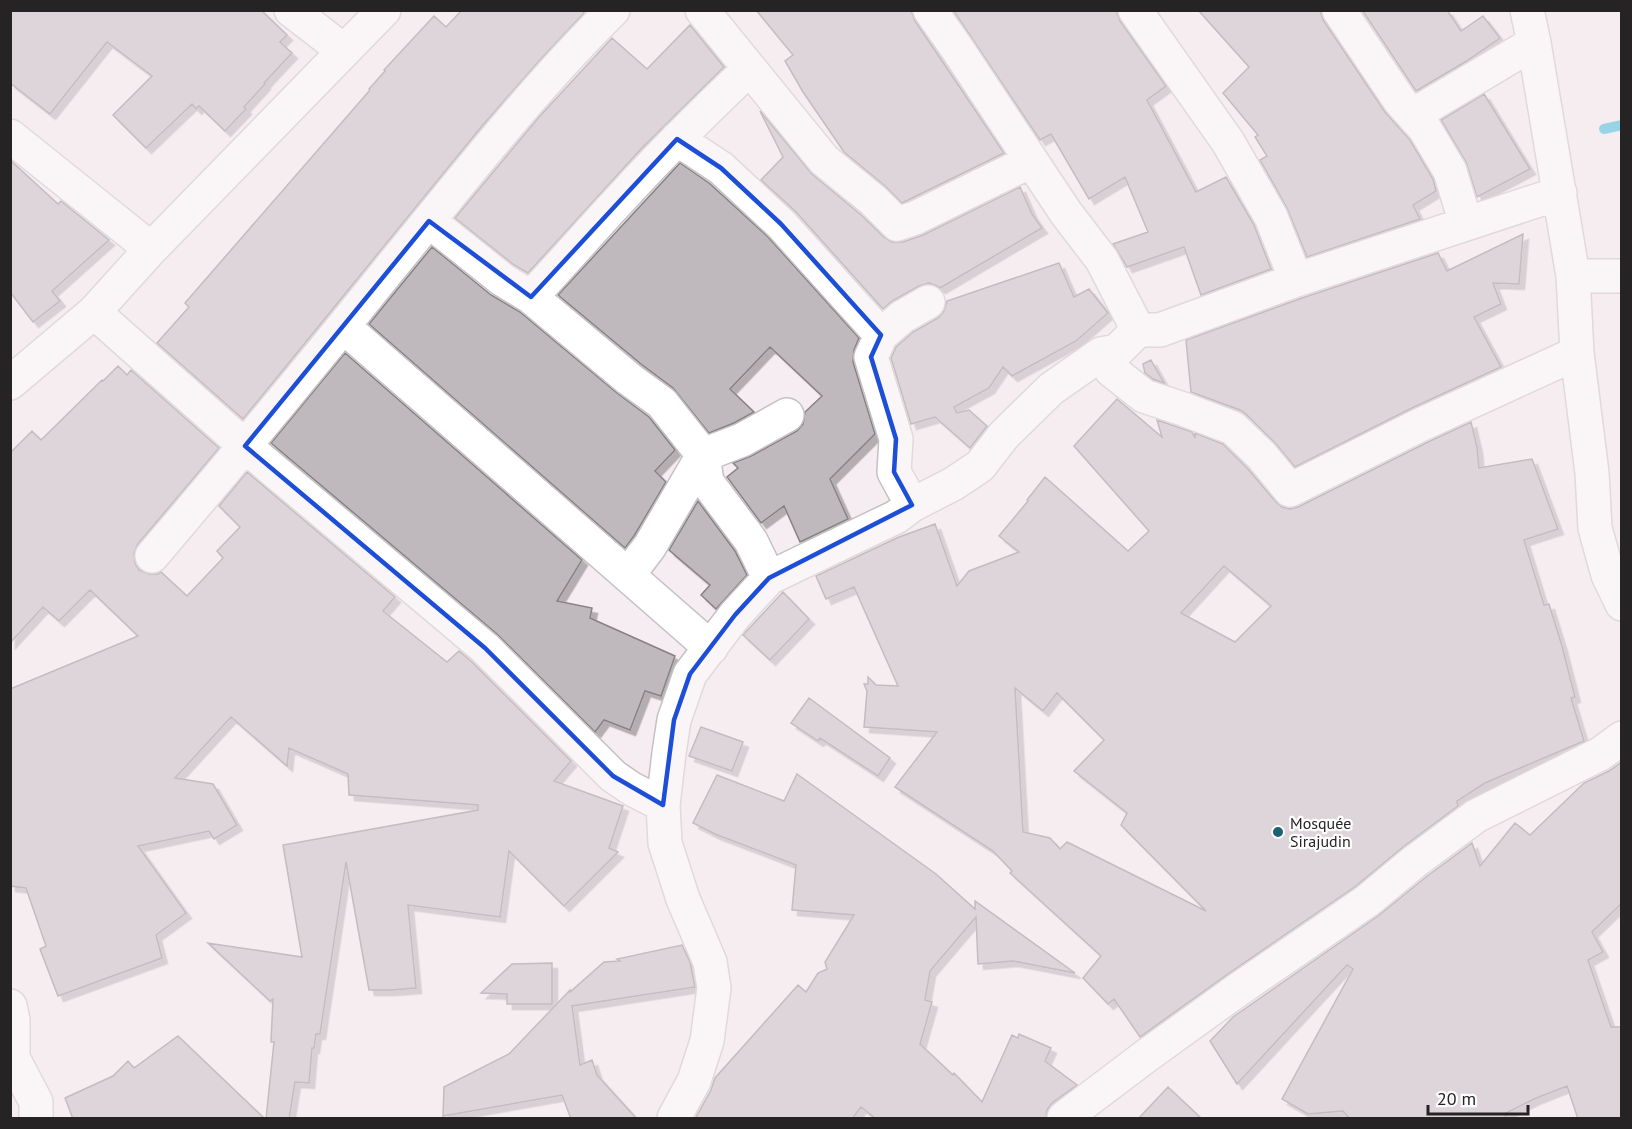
<svg xmlns="http://www.w3.org/2000/svg" width="1632" height="1129" viewBox="0 0 1632 1129" font-family="'PT Sans',sans-serif">
<defs>
<filter id="shadow"><feDropShadow dx="5.5" dy="5.5" stdDeviation="0" flood-color="#0004"/></filter>
</defs>
<rect width="100%" height="100%" fill="#f5edf1"/>
<g fill="none" stroke-linecap="round" stroke-linejoin="round">
<!-- stream -->
<path stroke="#24b9d9" stroke-width="10" d="M1604 129 1622 125"/>
</g>
<!-- building -->
<path fill="#bfb8bc" stroke="#888285" stroke-width="1.5" fill-rule="evenodd" filter="url(#shadow)" d="M10 10H261L287 35 280 42 292 53 264 83 265 84 244 107 246 109 225 131 199 106 196 109 192 104 146 148 113 115 152 76 107 42 50 114 10 83Z
M462 10H581L584 13 540 60 482 126 243 419 157 343 189 307 185 303 370 90 369 89 385 71 384 70 434 16 446 27Z
M756 10H911L915 21 1004 153 902 203 885 186 844 152 803 92 785 61 793 55Z
M953 10H1116L1120 21 1166 86 1147 100 1196 192 1226 177 1254 225 1271 269 1201 295 1184 247 1127 267 1113 244 1148 232 1125 177 1089 199 1051 134 1040 140Z
M1198 10H1320L1323 20 1385 112 1410 140 1433 179 1436 191 1413 205 1420 219 1307 257 1287 208 1260 160 1267 156 1255 137 1258 135 1223 93 1249 67Z
M1362 10H1447L1461 31 1483 16 1500 38 1465 62 1416 91Z
M690 25 724 67 641 149 528 273 514 265 455 218 539 117 612 38 647 69Z
M1484 94 1530 169 1477 197 1466 162 1441 120Z
M760 111 812 174 860 214 884 237 892 242H903L923 235 1020 187 1032 214 1042 228 940 288 937 286 929 283 919 286 892 301 883 309 795 211 761 180 783 157Z
M10 160 58 204 61 201 109 240 52 291 60 301 33 322 10 292Z
M680 163 709 183 768 237 859 338 854 350 853 362 875 434 830 479 848 519 800 542 784 506 761 523 727 477 738 468 733 463 751 456 797 431 803 424 805 412 822 396 770 347 730 389 754 412 734 423 709 433 673 388 641 364 558 295Z
M1523 234 1519 284 1493 283 1501 304 1474 317 1501 367 1412 408 1295 467 1275 443 1246 414 1240 410 1191 392 1186 340 1302 298 1438 253 1447 271Z
M432 247 491 295 520 312 617 393 649 417 675 450 655 471 666 482 634 536 625 548 369 324Z
M1059 263 1074 297 1089 289 1108 313 1076 341 1012 376 1003 367 989 388 954 407 957 413 969 410 987 426 970 448 935 417 911 424 891 358 896 347 913 332 938 318 944 311 947 301Z
M345 353 582 560 557 601 592 608 590 618 675 656 661 696 645 691 630 730 604 720 595 732 497 634 271 443Z
M1151 360 1164 383 1153 379 1145 373 1143 364Z
M118 366 127 375 131 370 219 448 138 544 134 553 135 563 139 570 149 574H158L161 572 187 596 223 558 217 551 240 527 219 506 247 472 395 597 383 611 447 662 459 651 472 662 571 761 554 781 623 806 609 848 618 852 564 906 509 851 500 917 408 905 416 988 391 990H369L346 862 320 1034H316L314 1048H312L309 1083 295 1082 289 1119H266L274 1042H271L273 999 270 1001 208 943 302 957 283 845 478 810V805L349 795 348 774 289 748 287 766 231 717 175 778 213 784 237 825 214 839 209 831 138 846 186 913 156 935 162 958 58 996 40 949 46 946 26 888 10 886V689L138 636 90 590 59 621 43 607 10 643V453L32 431 41 440 102 380 103 381Z
M1117 399 1162 437 1157 420 1192 432 1195 438V433L1223 444 1248 469 1276 502 1282 507 1290 509 1298 507 1428 442 1471 422 1477 447 1479 468 1532 459 1558 529 1524 540 1544 605 1549 604 1562 646 1575 697 1571 698 1584 741 1485 783 1457 801 1458 806 1403 847 1356 886 1228 974 1140 1037 1114 999 1108 1004 1083 978 1101 956 1010 873 1012 871 993 851 895 787 937 732 864 727 867 691 864 684H868V677L876 685 898 686 854 587 826 599 816 576 899 537 935 524 957 586 969 571 1019 552 999 536 1028 501 1027 500 1045 477 1128 551 1149 531 1074 446ZM1224 566 1271 606 1235 642 1181 613ZM1015 688 1043 711 1057 693 1104 740 1074 771 1127 813 1121 825 1206 911 1067 842 1060 849 1050 838 1023 832Z
M698 501 735 551 747 575 716 609 701 595 710 585 669 550Z
M783 592 809 619 770 660 743 635Z
M809 698 890 758 878 776 820 738 818 741 791 723Z
M701 727 743 742 732 771 689 756Z
M1622 762V903L1592 932 1603 952 1588 960 1611 1027H1622V1119H1578L1567 1086 1534 1099 1506 1113 1505 1119H1350L1343 1111 1308 1114 1282 1099 1353 969 1347 965 1237 1084 1210 1041 1233 1017 1378 916 1426 877 1472 843 1480 866 1515 823 1530 835 1584 783 1609 771Z
M797 774 936 874 975 909V901L1075 973 1013 961 978 964 976 917 930 971 925 1000 932 1002 920 1044 953 1075 954 1073 982 1102 1012 1035 1018 1038 1019 1034 1051 1048 1045 1061 1077 1085 1052 1103 1047 1110 1046 1119H876L861 1107 852 1119H695L711 1090 715 1078 798 985 806 992 818 973 827 969 825 962 854 915 792 910 796 865 715 834 693 823 717 775 784 801Z
M682 945 690 962 695 987 572 1006 580 1065 592 1060 597 1075 637 1119H571L562 1095 443 1116 444 1087 509 1054 570 990V992L604 962 620 961 617 959Z
M552 963V1004H507V994L481 993 512 964Z
M178 1036 265 1119H73L65 1098 113 1076 128 1061 134 1068Z
M1168 1087 1202 1119H1138Z"/>
<g fill="none" stroke-linecap="round" stroke-linejoin="round">
<!-- street casing -->
<g stroke="#c7c0c3" stroke-width="36">
<path id="street" d="M291 10 344 51
M702 10 824 160 873 200 897 224 915 218 1031 161
M930 10 956 47 1066 213 1102 260 1138 330
M1135 10 1228 142 1271 217 1296 280
M1339 10 1400 101 1425 129 1450 171 1466 224
M1527 10 1534 43 1573 276 1577 353 1592 473 1595 528 1608 575 1622 604
M1413 115 1534 43
M10 136 151 249
M677 139 721 168 781 224 881 335
M429 221 503 280 531 297 629 379 662 403 703 455 707 482 751 541 769 578
M1573 276H1622
M531 297C563 263 593 228 625 194 664 151 706 110 749 69
M94 312 245 446 485 648 613 776 632 789 663 805
M344 327 711 648
M1101 354 1111 370 1144 396 1183 409 1233 428 1262 456 1290 490 1420 425 1577 353
M10 383 94 312 151 249 384 10
M912 505 894 472 896 439 871 357 881 335 902 317 928 302
M152 556C232 462 310 368 387 272 460 183 531 91 613 10
M628 575 650 546 703 455 742 440 787 415
M10 1006 13 1020V1058L36 1102V1118
M674 1118 694 1081 707 1041 714 988 710 962 683 899 665 843 663 805 669 753 674 720 690 674 735 615 769 578 896 517 912 505 953 484 980 466 1004 435 1051 389 1101 354 1117 351 1138 330H1160L1296 280 1560 193
M1064 1118 1146 1056 1239 989 1367 901 1414 862 1476 816 1600 754 1622 738"/>
</g>
<!-- street -->
<use href="#street" stroke="#fff" stroke-width="33"/>
</g>
<!-- marked area -->
<path d="M0 0H1632V1129H0ZM677 139 721 168 781 224 881 335 871 357 896 439 894 472 912 505 769 578 735 615 690 674 674 720 663 805 613 776 485 648 245 446 429 221 531 297Z" fill="#f5edf1" fill-opacity=".55" fill-rule="evenodd"/>
<path fill="none" stroke="#1d4ed8" stroke-width="4.5" stroke-linejoin="round" d="M677 139 721 168 781 224 881 335 871 357 896 439 894 472 912 505 769 578 735 615 690 674 674 720 663 805 613 776 485 648 245 446 429 221 531 297Z"/>
<!-- markers -->
<circle fill="#1c6273" stroke="#fefdfd" stroke-width="2" cx="1278" cy="832" r="6"/>
<g text-anchor="middle" dominant-baseline="central" stroke-width="4.5" stroke-linejoin="round" paint-order="stroke">
<!-- poi labels -->
<g font-size="16" fill="#262324" stroke="#fefdfd" text-anchor="start">
<text x="1290" y="823">Mosquée<tspan x="1290" dy="18">Sirajudin</tspan></text>
</g>
</g>
<!-- border -->
<rect width="1632" height="1129" fill="none" stroke="#262324" stroke-width="24"/>
<!-- scale -->
<path d="M1428 1105v9h100v-9" fill="none" stroke="#262324" stroke-width="3"/>
<text x="1437" y="1105" font-size="18" fill="#262324" stroke="#fefdfd" stroke-width="4.5" paint-order="stroke">20 m</text>
</svg>
